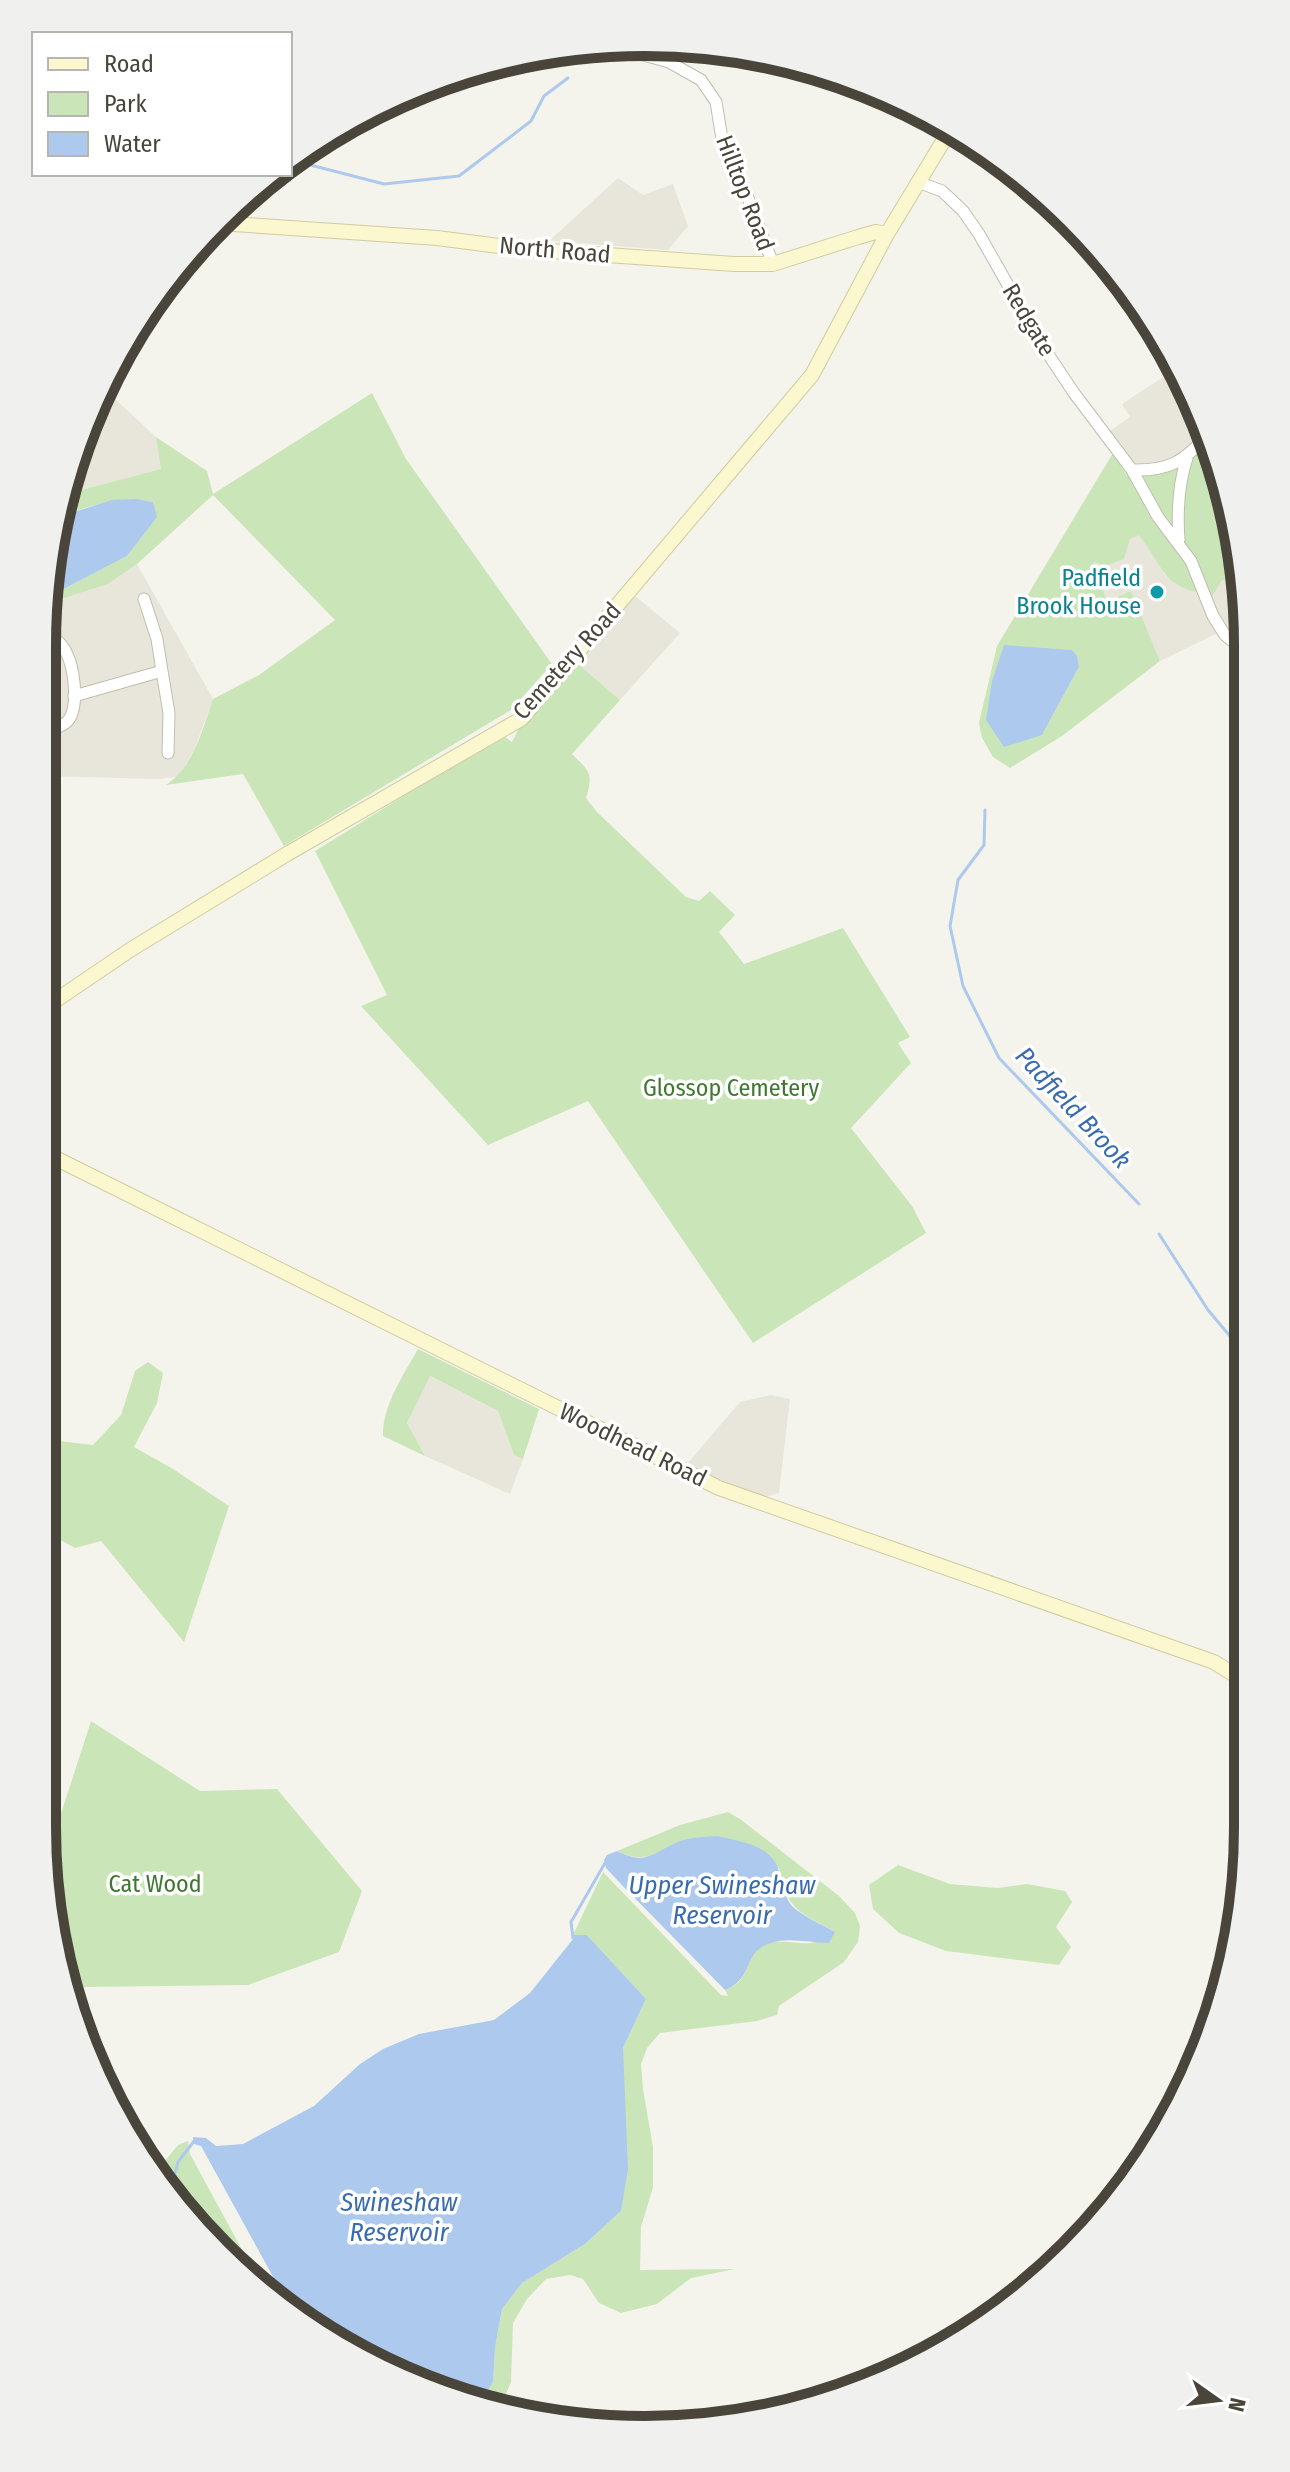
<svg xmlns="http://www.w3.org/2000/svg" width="1290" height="2472" viewBox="0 0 1290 2472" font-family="'Fira Sans Condensed',sans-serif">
<rect width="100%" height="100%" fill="#f5f4ec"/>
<!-- residential -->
<path fill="#e8e6da" d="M618 178 643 195 673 184 688 226 668 250 549 241Z
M1173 364 1202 415 1206 429 1184 455 1149 467 1134 466 1108 432 1130 417 1122 404 1163 377Z
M101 386 156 437 162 469 62 495Z
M1139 534 1165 575 1243 581V638L1216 634 1160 661 1131 592 1107 602 1092 562 1105 566 1130 539Z
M137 564 213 699 194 750 178 777 156 779 43 776V605L108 584Z
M635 596 680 633 620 700 577 663Z
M429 1376 498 1411 514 1455 523 1459 510 1494 425 1456 407 1423Z
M771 1395 790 1399 779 1493 763 1498 686 1465 740 1402Z"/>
<!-- green -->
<path fill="#cae6b8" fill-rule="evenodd" d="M685 43 687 44 674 57 638 45Z
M372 393 406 459 552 664 511 710 284 846 243 774 166 785C194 766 202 730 213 699L259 675 335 620 213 495 137 564 108 584 43 605 49 572 54 594 127 556 156 517 153 502C119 495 91 506 58 517L62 495 161 469 156 437 207 471 213 494Z
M1208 437 1243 566V581L1222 580 1213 595C1163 589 1165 570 1139 535L1130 539 1124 559 1105 566 1093 562 1107 602 1131 591 1160 661 1062 736 1010 768 993 757 982 738 979 723 997 646 1113 453 1126 474C1172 476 1178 471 1208 437ZM1072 650 1079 667 1042 735Z
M577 663 620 700 572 754C589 771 594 773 586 798L597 812 686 897 699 901 710 891 735 915 719 932 744 964 843 928 910 1037 898 1043 911 1063 851 1128 912 1206 926 1233 753 1343 588 1101 488 1145 361 1006 387 995 315 851 497 738 505 737 512 742 518 730Z
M418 1349 539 1409 523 1459 514 1455 498 1411 430 1376 407 1423 425 1456 383 1436C382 1406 404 1374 418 1349Z
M148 1362 163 1373 157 1403 134 1447 173 1469 229 1506 184 1642 101 1541 75 1548 42 1530V1439L93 1445 121 1415 135 1371Z
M91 1721 200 1791 277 1789 362 1891 339 1952 248 1985 83 1987 66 1973 47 1857Z
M728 1812 740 1819 839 1896 855 1913 860 1926 858 1942 844 1962 779 2006 777 2015 757 2021 660 2033 647 2048 641 2064 643 2089 653 2147V2187L641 2227 640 2270 735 2269 691 2278 657 2304 621 2313 599 2303 583 2279 570 2275 546 2279 527 2299 513 2323 511 2382 499 2410 479 2405 493 2382 495 2348 502 2309 522 2283 585 2244 621 2211 623 2048 646 1999 587 1935H573L603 1872 721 1995 728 1996 725 1990C754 1979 740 1962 760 1947 777 1936 794 1945 811 1943 819 1942 828 1935 834 1931 800 1913 786 1909 779 1868L673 1844C654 1857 639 1862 617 1851L680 1825Z
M898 1865 950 1884 998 1888 1027 1884 1065 1891 1072 1902 1056 1927 1071 1947 1059 1965 946 1951 899 1933 873 1909 869 1885Z
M188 2141 190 2154 259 2281 167 2194 155 2173 178 2145Z"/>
<!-- water -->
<path fill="#adc9ed" d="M136 499 153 502 157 517 127 556 54 594 49 572 58 517 112 500Z
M1004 645 1072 650 1077 656 1079 667 1042 735 1004 747 986 720 992 681Z
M718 1836C741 1842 772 1845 779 1871 783 1884 783 1895 792 1906 804 1917 821 1924 835 1932L829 1943C810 1943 789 1937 771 1943 741 1952 755 1979 725 1990L620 1883 606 1868 604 1860 607 1855 617 1851C643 1864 650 1856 673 1844 687 1837 703 1837 718 1836Z
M573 1935H587L646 1999 623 2048 628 2169 621 2211 585 2244 522 2283 502 2309 495 2348 493 2382 479 2405 310 2329 293 2313 201 2146 194 2144 193 2137 206 2138 216 2146 243 2144 314 2106 360 2064 383 2049 419 2034 494 2020 530 1993 573 1939Z"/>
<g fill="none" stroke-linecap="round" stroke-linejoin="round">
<!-- stream -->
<path stroke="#adc9ed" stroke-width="3" d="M291 160 384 184 459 176 531 121 544 96 568 78
M985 810 984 845 958 880 950 926 963 986 999 1058 1139 1204
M1159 1234 1208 1310 1245 1354
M573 1938 571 1922 605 1863
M169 2196 178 2162 195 2140"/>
<!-- street casing -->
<g stroke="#c0bdaf" stroke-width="13">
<path id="street" d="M611 46 669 62 701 80 716 102 724 151 745 190 773 264
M918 182 942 191 963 211 979 234 1042 345 1074 393 1132 470 1158 517 1191 561 1213 616 1225 635 1243 650
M1132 470C1169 471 1183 462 1208 435
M1179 540C1177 512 1178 485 1187 458
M162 671 169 713 168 753
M74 696 162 671 157 639 144 599
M43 729C54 729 66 727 71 716 78 700 74 667 66 652 61 642 52 636 43 630"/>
</g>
<!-- secondary casing -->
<g stroke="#d1cb9f" stroke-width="16">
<path id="secondary" d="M218 223 437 238 523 249 734 264H773L858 237 876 232 887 234
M43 1009 130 950 287 854 521 719 812 375 887 234 950 130
M43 1152 719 1488 1214 1662 1246 1682"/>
</g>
<!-- street -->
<use href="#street" stroke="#fff" stroke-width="11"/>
<!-- secondary -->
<use href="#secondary" stroke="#fbf7cf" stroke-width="14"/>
</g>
<!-- markers -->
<circle fill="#0f9aa8" stroke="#fff" stroke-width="3" cx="1157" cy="592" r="8"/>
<g text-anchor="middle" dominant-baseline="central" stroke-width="7" stroke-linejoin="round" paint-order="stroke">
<!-- street labels -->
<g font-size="24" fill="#49453a" stroke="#fff">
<text transform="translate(745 193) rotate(69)">Hilltop Road</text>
<text transform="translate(555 250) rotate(5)">North Road</text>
<text transform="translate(1029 320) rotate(59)">Redgate</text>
<text transform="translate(567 661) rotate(-48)">Cemetery Road</text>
<text transform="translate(633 1445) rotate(26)">Woodhead Road</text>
</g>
<!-- culture labels -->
<g font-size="24" fill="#0d838f" stroke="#fff" text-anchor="end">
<text x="1141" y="578">Padfield<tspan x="1141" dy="28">Brook House</tspan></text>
</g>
<!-- park labels -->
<g font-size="24" fill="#407830" stroke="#fff">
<text x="731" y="1088">Glossop Cemetery</text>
<text x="155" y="1884">Cat Wood</text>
</g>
<!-- water labels -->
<g font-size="26" font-style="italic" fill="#396baf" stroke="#fff">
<text transform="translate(1073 1108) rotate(47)">Padfield Brook</text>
<text x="722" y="1885">Upper Swineshaw<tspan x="722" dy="30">Reservoir</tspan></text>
<text x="399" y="2202">Swineshaw<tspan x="399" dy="30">Reservoir</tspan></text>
</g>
</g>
<!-- crop -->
<path d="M0 0H1290V2472H0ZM645 56H645A589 589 0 0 1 1234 645V1827A589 589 0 0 1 645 2416H645A589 589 0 0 1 56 1827V645A589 589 0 0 1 645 56Z" fill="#f0f0ef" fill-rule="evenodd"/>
<path fill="none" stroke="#49453a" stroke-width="10" d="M645 56H645A589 589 0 0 1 1234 645V1827A589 589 0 0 1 645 2416H645A589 589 0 0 1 56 1827V645A589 589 0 0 1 645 56Z"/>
<!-- legend -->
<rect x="32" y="32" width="260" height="144" fill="#ffffff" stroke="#b6b5b0" stroke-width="2"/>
<rect x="48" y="58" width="40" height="12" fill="#fbf7cf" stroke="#b6b5b0" stroke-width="2"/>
<text x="104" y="72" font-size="24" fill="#49453a">Road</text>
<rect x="48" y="92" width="40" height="24" fill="#cae6b8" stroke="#b6b5b0" stroke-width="2"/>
<text x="104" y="112" font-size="24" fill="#49453a">Park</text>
<rect x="48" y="132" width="40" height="24" fill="#adc9ed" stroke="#b6b5b0" stroke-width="2"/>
<text x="104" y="152" font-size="24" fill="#49453a">Water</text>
<!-- north arrow -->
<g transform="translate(1218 2400) rotate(104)" stroke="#ffffff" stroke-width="6" paint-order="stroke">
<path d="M0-6L14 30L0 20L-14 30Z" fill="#49453a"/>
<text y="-12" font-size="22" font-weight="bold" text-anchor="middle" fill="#49453a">N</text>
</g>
</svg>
